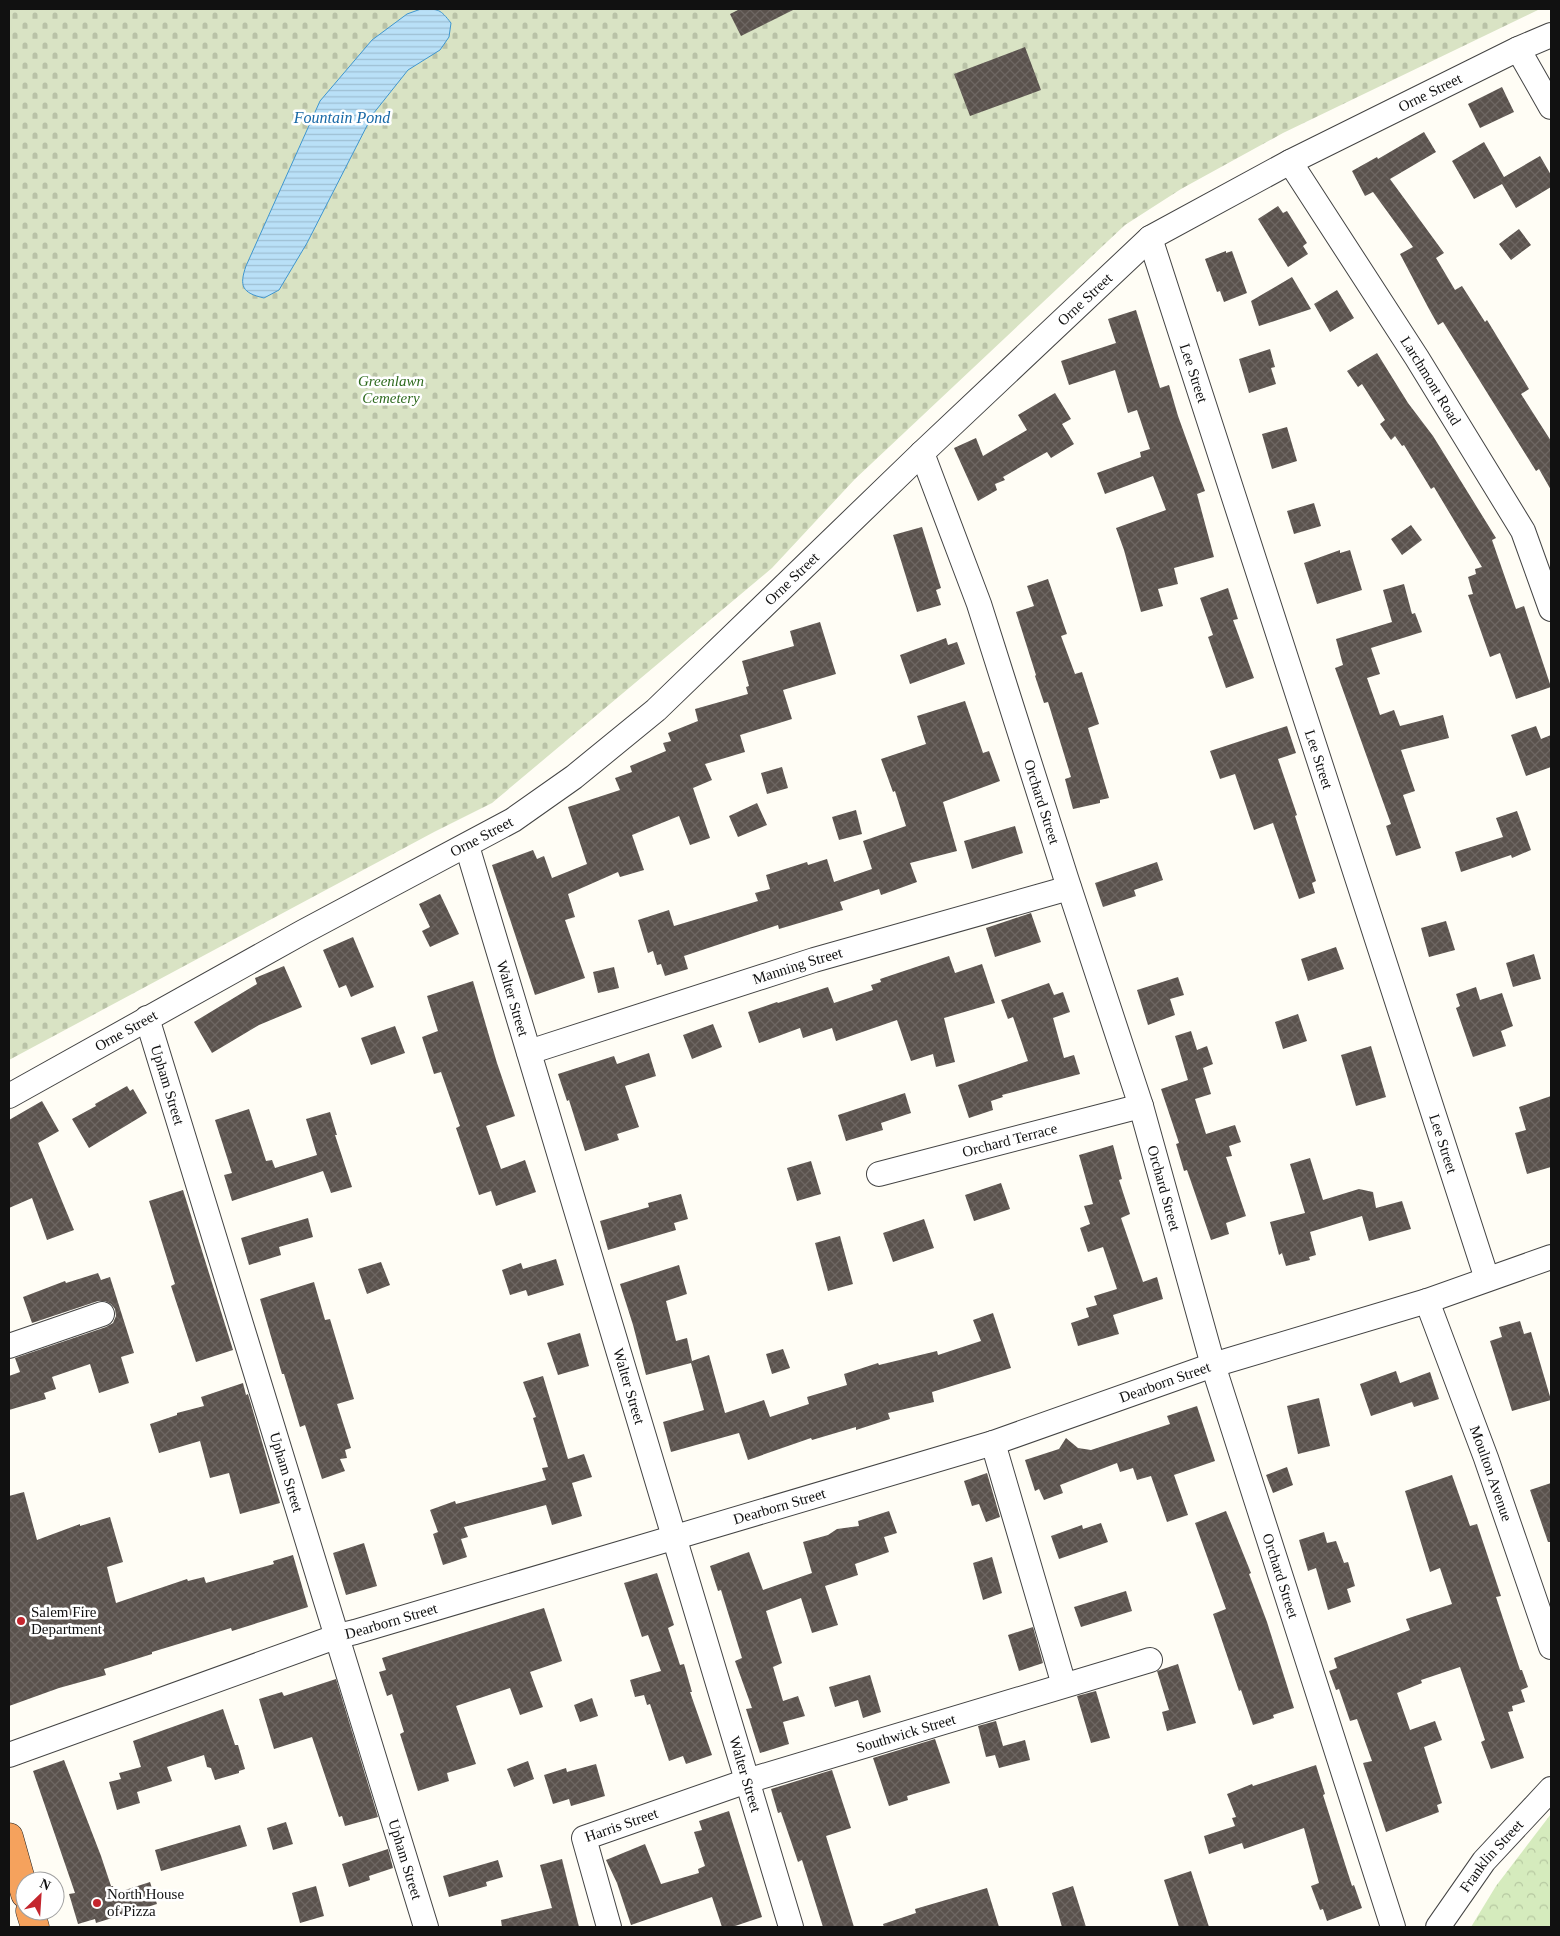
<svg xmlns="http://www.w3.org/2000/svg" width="1560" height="1936" viewBox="0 0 1560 1936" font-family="'Times New Roman',serif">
<defs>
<pattern id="cemetery-stones" width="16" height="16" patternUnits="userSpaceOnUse" patternTransform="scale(1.25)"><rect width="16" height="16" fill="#d9e3c4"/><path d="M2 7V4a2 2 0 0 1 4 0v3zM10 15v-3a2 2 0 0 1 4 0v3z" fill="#b9c2a7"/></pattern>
<pattern id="park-crowns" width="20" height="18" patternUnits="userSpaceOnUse" patternTransform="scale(1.25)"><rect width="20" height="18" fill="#d5ebbd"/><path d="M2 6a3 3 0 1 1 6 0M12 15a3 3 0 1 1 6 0" fill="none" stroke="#b6c8a1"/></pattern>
<pattern id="water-rules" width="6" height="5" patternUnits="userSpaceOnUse" patternTransform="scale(1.25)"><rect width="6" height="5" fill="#b9e0f7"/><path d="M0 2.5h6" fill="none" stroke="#9ebfd3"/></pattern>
<pattern id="building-cross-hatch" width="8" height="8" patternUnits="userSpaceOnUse" patternTransform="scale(1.25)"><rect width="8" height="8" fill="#5a524d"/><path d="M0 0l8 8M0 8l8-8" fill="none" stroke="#6d6662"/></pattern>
</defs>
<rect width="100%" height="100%" fill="#fffdf5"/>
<!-- cemetery -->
<path fill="url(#cemetery-stones)" d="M9 9H1540L1283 133 1181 189 1125 225 855 479 772 568 492 803 434 832 9 1060Z"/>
<!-- park -->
<path fill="url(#park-crowns)" d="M1551 1814V1927H1471L1496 1886Z"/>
<!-- water -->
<path fill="url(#water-rules)" stroke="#3f96cf" d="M421 9C439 9 440 9 451 23L449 37 440 50 408 70 373 114 307 243 279 290 264 298C242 293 239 286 246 266L320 101 372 40 407 14Z"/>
<!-- building -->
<path fill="url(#building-cross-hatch)" d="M740 9H795L741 36 730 14Z
M1025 47 1041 90 970 116 954 74Z
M1502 87 1514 112 1480 128 1468 104Z
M1424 132 1436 152 1390 179 1444 253 1436 258 1455 290 1462 286 1485 322 1487 320 1529 389 1521 394 1551 441V490L1539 469 1536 471 1443 322 1438 325 1429 309 1400 254 1413 247 1373 192 1365 196 1352 171 1377 157 1378 159Z
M1484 142 1504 177 1540 156 1551 175V187L1516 208 1502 184 1474 199 1452 161Z
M1278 206 1283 213 1287 211 1307 243 1303 246 1308 254 1288 267 1258 219Z
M1519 229 1531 245 1511 260 1499 244Z
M1226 251V253L1232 251 1247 293 1224 302 1220 291 1217 292 1205 259Z
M1292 277 1311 309 1259 326 1251 301Z
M1337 290 1354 318 1330 332 1314 304Z
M1136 310 1160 388 1169 385 1178 416 1205 491 1197 494 1214 557 1174 568 1178 584 1158 589 1163 606 1141 612 1124 550 1116 528 1166 510 1153 476 1105 494 1097 473 1141 457 1140 452 1150 449 1137 410 1128 413 1115 370 1069 385 1061 361 1116 343 1108 319Z
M1270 349 1275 367 1271 368 1276 384 1249 393 1239 359Z
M1377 353 1408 403 1433 436 1496 538 1492 540 1516 609 1524 606 1551 687 1516 699 1500 653 1490 657 1468 595 1473 594 1468 577 1476 574 1475 569 1482 567 1434 487 1431 489 1404 445 1402 446 1395 436 1391 440 1380 424 1385 420 1362 384 1358 387 1347 371Z
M1055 393 1071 419 1062 424 1074 444 1051 458 1047 452 1003 477 1005 480 995 484 997 490 978 501 954 448 976 438 983 456 1027 430 1018 415Z
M1287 427 1297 461 1272 469 1262 434Z
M1314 503 1321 526 1294 534 1287 511Z
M1411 525 1422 540 1402 555 1391 539Z
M922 527 941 588 936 590 941 605 917 612 893 535Z
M1340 550V553L1350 550 1362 590 1317 604 1304 563Z
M1048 579 1067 634 1061 636 1075 674 1082 672 1099 724 1088 728 1109 798 1100 800V803L1073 809 1065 779 1071 777 1048 702 1044 703 1035 676 1036 675 1016 612 1034 606 1027 586Z
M1404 584 1412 614 1415 613 1422 632 1371 648 1380 674 1367 678 1380 715 1394 710 1400 726 1443 715 1449 738 1401 750 1415 791 1403 795 1421 848 1396 856 1386 826 1391 824 1335 668 1343 665 1336 639 1392 622 1383 590Z
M1228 588 1238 619 1233 620 1254 678 1226 688 1208 637 1213 635 1200 598Z
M820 622 836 674 783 690 792 719 740 735 745 752 705 764 712 780 693 788 710 838 690 845 679 816 632 835 644 870 620 877 618 872 568 894 575 917 565 920 585 978 535 995 492 865 533 850 537 859 544 856 552 878 587 864 568 807 620 790 615 778 632 772 630 766 666 751 663 743 671 741 668 733 698 721 695 709 748 694 746 687 749 686 742 661 794 646 790 631Z
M946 638 948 645 957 642 965 664 910 684 900 655Z
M965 701 983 753 989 751 1000 781 943 802 957 851 910 863 917 882 881 895 879 889 840 902 843 910 779 929 778 925 684 956 688 969 665 976 661 964 657 965 653 951 648 953 638 920 669 910 674 926 758 901 755 893 770 889 766 875 807 862 808 865 827 859 834 882 872 869 863 841 906 826 895 791 893 792 881 759 926 744 917 716Z
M1287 726 1296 753 1278 759 1297 815 1295 816 1316 881 1312 883 1315 893 1299 899 1273 823 1254 830 1235 774 1220 779 1210 751Z
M1536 726 1541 739 1551 735V767L1526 776 1511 735Z
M782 767 788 788 767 794 761 773Z
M757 803 767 825 738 837 729 816Z
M856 810 862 834 839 840 832 817Z
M1517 811 1531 850 1512 858 1511 855 1461 872 1455 852 1503 837 1496 818Z
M1015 826 1023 853 972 869 964 841Z
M1157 862 1163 880 1134 890 1136 896 1103 907 1095 883Z
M440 894 459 934 430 947 422 931 430 927 419 904Z
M1031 913 1041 942 995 957 986 928Z
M1446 921 1455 950 1429 957 1421 928Z
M353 937 374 987 351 997 346 985 339 988 323 950Z
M1336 947 1344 969 1308 981 1301 959Z
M1534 954 1541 979 1513 987 1506 963Z
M949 956 955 973 982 964 995 1003 944 1018 955 1062 936 1067 933 1054 911 1061 897 1020 836 1041 832 1028 803 1038 800 1028 759 1043 748 1012 777 1002 778 1003 828 987 834 1003 873 990 871 985 881 982 880 979Z
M284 966 302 1007 259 1025 212 1053 194 1022 257 984 255 978Z
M614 967 619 988 598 993 593 972Z
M1178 977 1184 995 1170 999 1175 1015 1148 1025 1137 990Z
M473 981 497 1063 515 1116 486 1126 501 1169 525 1160 536 1192 496 1206 491 1191 479 1195 456 1128 460 1126 441 1072 434 1074 422 1037 438 1031 427 996Z
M1049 983 1054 995 1063 992 1070 1012 1053 1018 1064 1058 1074 1055 1080 1074 1002 1095 1003 1097 991 1101 993 1110 969 1118 958 1085 1028 1061 1013 1017 1008 1019 1001 1000Z
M1476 987 1480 1000 1502 993 1513 1026 1501 1031 1506 1046 1473 1057 1456 1008 1460 1006 1456 994Z
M1298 1014 1307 1041 1283 1049 1275 1022Z
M713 1024 722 1047 692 1059 683 1035Z
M395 1026 405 1053 371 1065 361 1038Z
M1191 1031 1197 1050 1207 1046 1213 1064 1203 1068 1211 1094 1195 1099 1206 1134 1235 1125 1241 1142 1229 1146 1232 1156 1226 1157 1246 1216 1226 1223 1229 1234 1211 1240 1187 1170 1184 1171 1176 1144 1179 1143 1161 1089 1188 1080 1175 1036Z
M1371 1046 1386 1097 1356 1106 1341 1055Z
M649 1053 656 1076 625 1086 639 1127 617 1134 619 1140 585 1151 569 1100 567 1101 558 1074 614 1056 617 1064Z
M127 1086 130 1091 133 1089 147 1113 89 1148 72 1119 96 1106 95 1104Z
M905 1093 911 1113 881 1123 883 1130 846 1141 838 1115Z
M1551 1096V1167L1527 1174 1515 1133 1526 1130 1519 1107Z
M42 1101 59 1131 38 1143 74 1230 47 1240 32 1198 9 1208V1120Z
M249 1109 266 1161 272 1160 275 1168 317 1155 306 1119 330 1112 337 1135H335L352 1187 331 1193 323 1171 232 1201 224 1175 232 1173 215 1120Z
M1113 1145 1122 1179 1119 1180 1130 1214 1121 1218 1143 1282 1157 1277 1163 1299 1113 1315 1119 1334 1078 1346 1071 1323 1089 1317 1086 1308 1097 1305 1094 1296 1117 1289 1103 1247 1088 1252 1080 1228 1090 1224 1084 1206 1093 1204 1079 1155Z
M1310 1158 1323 1200 1359 1189 1373 1192 1376 1208 1402 1201 1411 1229 1369 1241 1362 1216 1310 1232 1316 1255 1309 1257 1310 1260 1286 1266 1282 1253 1279 1255 1270 1222 1305 1213 1290 1164Z
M811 1161 821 1194 797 1201 787 1168Z
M1001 1183 1010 1209 974 1221 965 1195Z
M183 1190 233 1350 196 1362 171 1286 175 1284 149 1201Z
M681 1194 688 1219 674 1223 676 1230 608 1250 600 1221 649 1207 648 1203Z
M308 1218 313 1237 279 1247 281 1255 249 1265 241 1238Z
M924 1219 934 1248 893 1262 883 1233Z
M840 1236 853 1284 828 1291 815 1243Z
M556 1259 564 1285 528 1296 526 1290 510 1295 502 1270 521 1263 523 1269Z
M381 1262 390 1285 367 1294 358 1269Z
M679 1265 687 1294 666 1301 676 1341 687 1338 692 1361 709 1355 725 1413 764 1400 770 1417 809 1404 807 1397 847 1385 844 1374 878 1363 879 1365 937 1351 938 1355 981 1341 973 1320 993 1313 1011 1368 932 1392 934 1402 888 1413 890 1419 856 1430V1427L812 1440 811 1438 748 1460 739 1433 671 1452 663 1422 704 1410 691 1363 646 1375 633 1325 620 1284Z
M98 1273 101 1280 110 1277 134 1353 121 1357 129 1383 99 1393 90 1364 52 1377 56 1389 44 1393 46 1399 9 1410V1376L20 1372 15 1358 106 1327 113 1323 116 1316 115 1309 111 1304 105 1301H98L32 1323 23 1297 65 1281 66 1283Z
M314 1282 325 1320 330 1319 354 1399 337 1404 351 1448 345 1450 347 1458 340 1459 345 1471 322 1479 305 1425 300 1427 284 1374H282L260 1299Z
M1520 1321 1524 1334 1531 1332 1551 1400 1512 1411 1490 1341 1502 1337 1499 1327Z
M580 1333 589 1366 558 1375 547 1343Z
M783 1349 790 1368 772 1374 766 1354Z
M1396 1371 1400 1383 1430 1372 1439 1399 1414 1407 1412 1402 1371 1416 1360 1384Z
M543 1376 568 1459 584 1454 592 1477 572 1483 582 1516 552 1525 546 1505 464 1527 468 1537 461 1539 467 1557 443 1565 433 1534 438 1532 430 1510 455 1501 456 1504 546 1480 542 1468 548 1467 533 1418 536 1417 523 1382Z
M243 1383 246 1395 248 1394 280 1503 240 1514 229 1473 210 1478 200 1441 159 1453 150 1424 177 1415V1413L204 1406 201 1397Z
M1319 1398 1330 1446 1298 1454 1287 1406Z
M1197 1406 1215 1461 1174 1475 1188 1515 1167 1522 1151 1476 1137 1480 1133 1468 1120 1472 1117 1463 1060 1485 1063 1493 1044 1500 1039 1489 1035 1491 1025 1460 1059 1449 1066 1438 1078 1448 1091 1450 1170 1424 1167 1416Z
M1287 1467 1293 1485 1273 1493 1266 1475Z
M987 1473 1000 1517 986 1522 979 1504 972 1506 964 1481Z
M1452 1475 1470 1526 1477 1524 1501 1596 1496 1597 1520 1670H1522L1528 1687 1521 1690 1525 1702 1512 1706 1513 1711 1508 1712 1524 1758 1491 1769 1481 1742 1485 1740 1460 1667 1421 1680 1422 1683 1397 1693 1410 1730 1435 1721 1442 1740 1424 1747 1442 1803 1437 1805 1439 1812 1386 1832 1363 1763 1372 1761 1357 1719 1350 1721 1339 1689 1336 1690 1329 1671 1337 1668 1334 1658 1410 1630 1406 1619 1452 1604 1440 1568 1430 1572 1405 1491Z
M1551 1483V1542H1548L1530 1490Z
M24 1492 37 1540 80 1524V1526L110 1517 123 1562 107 1567 116 1603 187 1579 188 1581 204 1577 206 1583 274 1564 273 1561 293 1555 308 1607 232 1631 231 1628 152 1652V1654L104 1669 106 1675 59 1688 9 1706V1496Z
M889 1511 897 1533 884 1537 889 1552 855 1564 858 1575 825 1586 838 1625 812 1633 801 1598 766 1611 782 1663 773 1667 783 1701 798 1696 805 1716 783 1722 789 1744 760 1753 746 1709 752 1708 735 1661 742 1658 721 1590 718 1591 710 1566 749 1552 763 1590 812 1573 803 1542 828 1535 837 1529 859 1526 858 1521Z
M1226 1511 1251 1573 1249 1574 1267 1622 1294 1708 1273 1715 1274 1718 1253 1725 1241 1690 1239 1691 1213 1614 1226 1609 1195 1523Z
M1101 1523 1108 1542 1059 1559 1051 1536 1082 1525 1083 1529Z
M1324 1532 1327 1543 1336 1541 1344 1563 1348 1562 1355 1586 1347 1589 1351 1602 1328 1610 1316 1568 1308 1571 1299 1540Z
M364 1543 377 1586 346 1595 333 1553Z
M992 1557 1002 1593 983 1600 973 1563Z
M657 1573 674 1625 668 1628 680 1665 684 1664 692 1692H690L712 1755 686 1764 683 1756 669 1761 650 1704 647 1705 644 1695 635 1697 630 1680 661 1671 648 1635 642 1637 624 1583Z
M1126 1591 1132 1611 1081 1627 1074 1607Z
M544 1608 562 1661 530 1672 543 1707 520 1715 510 1688 456 1706 476 1764 447 1773 449 1781 418 1791 400 1734 404 1732 392 1694 387 1696 379 1672 386 1670 382 1658Z
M1033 1627 1043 1663 1019 1671 1008 1635Z
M1178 1664 1196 1723 1167 1731 1162 1712 1169 1710 1157 1671Z
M870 1675 881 1712 863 1718 858 1700 835 1707 829 1687Z
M336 1679 378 1817 345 1826 342 1816 339 1817 312 1737 274 1749 259 1699 282 1692 284 1696Z
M1096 1691 1110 1738 1091 1743 1077 1696Z
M592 1698 598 1716 580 1722 574 1705Z
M223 1709 235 1745H238L245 1769 239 1771V1773L215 1780 211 1768 207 1767 204 1755 167 1767 172 1781 137 1792 140 1803 117 1810 109 1782 121 1779 119 1773 141 1767 133 1741Z
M996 1721 1003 1746 1025 1740 1030 1760 999 1768 995 1755 986 1757 978 1726Z
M935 1739 950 1783 907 1796 908 1800 889 1806 873 1758Z
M64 1760 101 1856 111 1886H113L116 1893 150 1882 157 1904 96 1923 95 1919 78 1924 69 1894 75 1893 33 1771Z
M528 1761 534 1779 514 1787 507 1769Z
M596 1764 605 1796 571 1806 569 1799 553 1804 544 1775 566 1768 567 1772Z
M1316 1765 1325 1794 1323 1795 1352 1886 1354 1885 1362 1908 1327 1921 1323 1909 1320 1910 1311 1886 1319 1883 1304 1828 1244 1849 1242 1843 1209 1854 1204 1836 1235 1826 1232 1818 1236 1817 1227 1794 1252 1784 1253 1786Z
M832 1770 851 1828 826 1836 854 1927H823L802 1860 798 1862 781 1812 778 1813 771 1789Z
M729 1811 762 1917 732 1927H722L712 1897 631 1925 617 1883 606 1860 645 1844 661 1884 699 1873 698 1869 705 1866 694 1832 702 1830 699 1821Z
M286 1822 293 1844 273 1850 267 1828Z
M240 1825 247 1846 161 1871 155 1850Z
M388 1849 393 1868 369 1876 370 1880 349 1887 342 1864Z
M562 1859 579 1927H502L501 1920 552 1908 540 1865Z
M498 1860 503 1877 486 1882 487 1886 449 1897 443 1876Z
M1191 1871 1209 1927H1179L1164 1880Z
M316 1886 324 1916 300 1923 292 1893Z
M1073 1886 1086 1927H1062L1052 1893Z
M987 1888 999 1927H884L883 1924 916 1913 915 1909Z"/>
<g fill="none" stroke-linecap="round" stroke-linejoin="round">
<!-- minor casing -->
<g stroke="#444" stroke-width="26">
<g id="minor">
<path d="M1518 49 1551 107"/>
<path id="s1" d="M1290 162 1417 358 1523 531 1551 609"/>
<path id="s2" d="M1150 238 1487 1279"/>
<path id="s3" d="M922 453 979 604 1066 878 1141 1106 1213 1365 1393 1927"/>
<path id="s4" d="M467 846 791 1927"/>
<path id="s5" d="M147 1018 426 1927"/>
<path id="s6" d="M529 1052 814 960 1069 888"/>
<path id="s7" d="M9 1096 303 932 513 820 574 777 656 710 922 453 1150 238 1290 162 1518 49 1551 35"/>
<path id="s8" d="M879 1174 1141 1106"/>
<path id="s9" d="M1427 1301 1486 1458 1551 1647"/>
<path d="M9 1346 102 1314"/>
<path d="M993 1443 1064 1685"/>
<path id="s10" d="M9 1755 338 1636 355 1632 993 1443 1213 1365 1427 1301 1551 1257"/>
<path id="s11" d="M609 1927 584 1838 747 1781 1150 1660"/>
<path id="s12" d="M1438 1927 1484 1861 1551 1789"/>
</g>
</g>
<!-- highway casing -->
<g stroke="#222" stroke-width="29">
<path id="highway" d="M9 1837 25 1894
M30 1911 35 1927"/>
</g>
<!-- minor -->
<use href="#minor" stroke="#fff" stroke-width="24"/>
<!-- highway -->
<use href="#highway" stroke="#f5a25d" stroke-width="28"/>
</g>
<!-- markers -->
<g fill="#c4262e" stroke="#fff" stroke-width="2">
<circle cx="21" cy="1621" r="5"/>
<circle cx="97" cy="1903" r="5"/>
</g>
<g text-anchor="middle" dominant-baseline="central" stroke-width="5" stroke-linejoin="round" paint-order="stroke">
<!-- street labels -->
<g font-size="15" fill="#111" stroke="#fff">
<text stroke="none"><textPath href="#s7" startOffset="1754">Orne Street</textPath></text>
<text stroke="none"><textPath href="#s7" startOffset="1349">Orne Street</textPath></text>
<text stroke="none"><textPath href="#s2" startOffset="142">Lee Street</textPath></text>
<text stroke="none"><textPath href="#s1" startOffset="260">Larchmont Road</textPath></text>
<text stroke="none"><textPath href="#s7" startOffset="944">Orne Street</textPath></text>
<text stroke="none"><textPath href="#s2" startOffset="548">Lee Street</textPath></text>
<text stroke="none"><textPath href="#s3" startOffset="369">Orchard Street</textPath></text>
<text stroke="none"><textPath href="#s7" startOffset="539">Orne Street</textPath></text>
<text stroke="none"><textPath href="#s6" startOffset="282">Manning Street</textPath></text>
<text stroke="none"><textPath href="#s4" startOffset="159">Walter Street</textPath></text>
<text stroke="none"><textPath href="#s7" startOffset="134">Orne Street</textPath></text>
<text stroke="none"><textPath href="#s5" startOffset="70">Upham Street</textPath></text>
<text stroke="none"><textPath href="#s8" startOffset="135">Orchard Terrace</textPath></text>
<text stroke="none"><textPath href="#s2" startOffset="952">Lee Street</textPath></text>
<text stroke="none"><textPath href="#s3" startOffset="774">Orchard Street</textPath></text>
<text stroke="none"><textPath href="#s10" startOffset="1215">Dearborn Street</textPath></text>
<text stroke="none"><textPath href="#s4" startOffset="564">Walter Street</textPath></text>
<text stroke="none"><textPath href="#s5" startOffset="475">Upham Street</textPath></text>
<text stroke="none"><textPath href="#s9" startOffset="184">Moulton Avenue</textPath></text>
<text stroke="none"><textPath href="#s10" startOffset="810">Dearborn Street</textPath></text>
<text stroke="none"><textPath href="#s3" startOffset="1179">Orchard Street</textPath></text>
<text stroke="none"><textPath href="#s10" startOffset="405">Dearborn Street</textPath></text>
<text stroke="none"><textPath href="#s11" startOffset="431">Southwick Street</textPath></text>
<text stroke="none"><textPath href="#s4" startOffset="969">Walter Street</textPath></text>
<text stroke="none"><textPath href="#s11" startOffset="132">Harris Street</textPath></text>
<text stroke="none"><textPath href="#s12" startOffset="89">Franklin Street</textPath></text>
<text stroke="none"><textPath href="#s5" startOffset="880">Upham Street</textPath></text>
</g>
<!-- park labels -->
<g font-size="15" font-style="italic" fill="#2f6b1f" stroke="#fff">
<text x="391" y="381">Greenlawn<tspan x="391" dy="17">Cemetery</tspan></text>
</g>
<!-- poi labels -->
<g font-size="15" fill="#111" stroke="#fff" text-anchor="start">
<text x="31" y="1612">Salem Fire<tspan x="31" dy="17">Department</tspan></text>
<text x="107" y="1894">North House<tspan x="107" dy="17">of Pizza</tspan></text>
</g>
<!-- water labels -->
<g font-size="16" font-style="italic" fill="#1768a6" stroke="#fff">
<text x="342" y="117">Fountain Pond</text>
</g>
</g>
<!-- border -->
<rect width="1560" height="1936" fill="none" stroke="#111111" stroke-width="20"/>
<!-- north arrow -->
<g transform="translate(40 1896) rotate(25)"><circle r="24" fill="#ffffff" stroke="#a0a0a0"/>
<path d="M0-4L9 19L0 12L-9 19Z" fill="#c4262e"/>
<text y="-8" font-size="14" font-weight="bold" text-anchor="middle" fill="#111111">N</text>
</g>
</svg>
